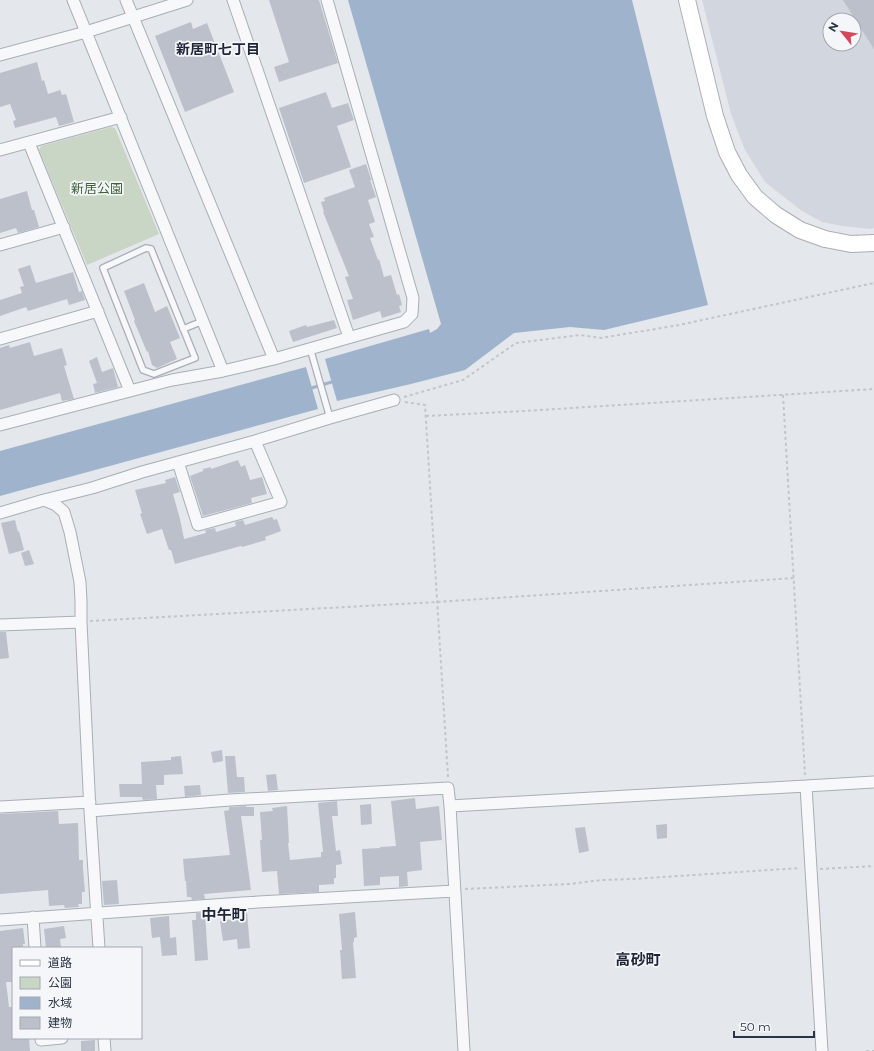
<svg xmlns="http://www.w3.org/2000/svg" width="874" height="1051" viewBox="0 0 874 1051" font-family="Montserrat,'Noto Sans JP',sans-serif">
<rect width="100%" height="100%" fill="#e4e7ec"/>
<!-- built -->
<path fill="#d2d6de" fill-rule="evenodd" d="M702 0H874V228L871 229 842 226 822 222 802 211 765 182 745 150 731 114ZM830 20H854V44H830Z"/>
<!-- green -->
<path fill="#c9d6c5" d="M111 127 115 128 159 234 87 265 39 150 41 146Z"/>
<!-- water -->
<path fill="#9fb4cc" d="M348 0H632L708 305 604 330 570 327 514 333 465 370 411 384 337 401 325 359 429 329 430 333 437 329 441 324Z
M306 367 318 409 0 496V451Z"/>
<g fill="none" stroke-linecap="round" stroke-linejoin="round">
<!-- stream -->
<path stroke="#9fb4cc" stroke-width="3" d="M308 389 335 381"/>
</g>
<!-- building -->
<path fill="#bbc0ca" d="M269 0H319L338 63 279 82 274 67 289 62Z
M843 0H874V49Z
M191 22 193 29 207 23 234 92 185 112 155 36Z
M37 62 42 81 44 80 48 94 60 90 62 95 66 94 74 122 59 126 56 117 15 128 13 121 16 120 10 104 0 107V73Z
M326 92 332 108 348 103 354 120 337 126 351 167 304 183 279 108Z
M366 164 371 179 372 180H370L376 197 368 200 375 222 369 224 374 237 370 238 378 260 379 259 384 277 391 275 397 295 399 294 402 305 399 306 401 312 382 318 380 311 353 320 347 300 353 299 345 277 349 276 323 212H324L321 202 325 201 324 198 355 187 349 170Z
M27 191 32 210H34L39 227 18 233 16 228 0 233V199Z
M30 265 36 283 73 272 79 292 82 291 85 300 69 305 67 299 28 311 26 307 0 316V300L22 293 20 287 24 286 18 269Z
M144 283 155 312 167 306 180 338 170 342 177 359 157 368 152 365 148 351 147 352 134 321 135 320 124 291Z
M334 320 337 328 293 342 289 331 306 325 307 327Z
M30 342 34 356 62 348 67 365 64 366 74 399 62 401 60 393 0 410V348L9 345 10 348Z
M97 357 102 372 113 368 118 387 95 393 93 384 97 383 89 361Z
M238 460 241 467 245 465 250 480 262 477 267 494 251 498 252 503 203 516 190 476 203 471V469L211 467V469Z
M175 477 180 492 173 494 180 519 184 539 206 533 205 530 215 528 216 532 236 526 235 522 243 520 245 525 272 517 274 520 277 519 281 531 265 537 266 540 242 547 241 546 175 564 171 550H169L162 529 147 534 140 514 142 513 135 490 166 483 165 480Z
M15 520 18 532 19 531 24 550 9 554 1 523Z
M29 550 34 564 25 566 21 553Z
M0 632H6L9 658 0 659Z
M222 750 223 761 213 763 211 752Z
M181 756 183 774 164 775V785H156L157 799 143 800 142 797H120L119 784H142L141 762 171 760V757Z
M225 756H235L237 777H244L245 792 228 793Z
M276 774 278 790 268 791 266 775Z
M200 785 201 795 185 797 184 786Z
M415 798 416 809 439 806 442 840 420 842 422 870 407 872 408 886 399 887V876L380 877V885L364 886 362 849 380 848V847L396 846 391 801Z
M337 801 338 816H332L336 851 340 850 342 864 336 865V878H334V884L319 885V892L279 894 277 871 262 872 260 840H262L260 812 273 811 272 808 287 806 289 843H288L290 860 321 857V852H323L318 803Z
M371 804 372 824 361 825 360 805Z
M246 806V807H254V816H241L251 890 204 894 205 899 192 900 191 897H187L186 881H185L183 859 230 855 224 811 229 810V807Z
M58 811 59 824 78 823 79 860H83V868L85 892H82V904H78L79 907 65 908 64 905 49 906 48 890 0 894V814Z
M667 824V838L657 839 656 825Z
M585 827 589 851 579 853 575 828Z
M117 880 119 904 104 905 102 881Z
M247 912 250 948 238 949 237 939 223 941 220 921 235 919V914Z
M355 912 357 937 354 938V942H353L356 978 342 979 340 950H342L339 914Z
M196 913H205L208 960 195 961 192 920H196Z
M169 916 170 938 176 937 177 955 162 956 160 937 152 938 150 918Z
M64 926 66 938 60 939 61 948H46L44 929Z
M23 928 25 944H23V948H13V982H6L9 1007H13V1038H29L30 1051H0V931Z
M95 1040V1051H81V1041Z"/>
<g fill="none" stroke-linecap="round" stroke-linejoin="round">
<!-- lane casing -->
<g stroke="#a9aeb7" stroke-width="8">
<path id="lane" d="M146 248 151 249 195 358 154 374 143 370 103 268Z
M183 329 203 321
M310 348 330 418"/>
</g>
<!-- street casing -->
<g stroke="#a9aeb7" stroke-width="13">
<path id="street" d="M73 0 223 371
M126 0 274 359
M233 0 349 337
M0 55 86 32 187 0
M29 143 130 391
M0 150 121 117
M0 245 64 227
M0 339 98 311
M0 425 172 380 223 371 274 359 404 322 412 314 413 298 327 0
M178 462 198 525 281 502 255 441
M44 500 56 505 64 512 70 532 80 582 81 601V622L90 811 99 948
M0 513 44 500 92 488 142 472 255 441 330 418 394 400
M0 625 81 622
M806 786 822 1051
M450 806 806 786 874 782
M0 807 90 802
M90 811 230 800 448 788 450 806 464 1051
M33 917 35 948
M0 920 242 903 454 891
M104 1038 105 1051
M41 1040 62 1038"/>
</g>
<!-- secondary casing -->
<g stroke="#a9aeb7" stroke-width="18">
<path id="secondary" d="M687 0 715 116 727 152 739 175 755 197 776 215 800 230 825 239 851 244 874 243"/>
</g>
<!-- path -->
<path stroke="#c2c5cb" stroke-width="2" stroke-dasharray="3 3" stroke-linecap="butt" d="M783 395 805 775
M404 397 463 380 516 343 580 335 601 338 679 325 874 283
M405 402 425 405 448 777
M426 416 524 411 874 389
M90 621 437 602 794 578
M820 869 874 866
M465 889 569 884 602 880 633 879 800 868
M866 1051H874"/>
<!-- lane -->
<use href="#lane" stroke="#f7f8fa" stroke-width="5.5"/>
<!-- street -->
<use href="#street" stroke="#f7f8fa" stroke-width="11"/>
<!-- secondary -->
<use href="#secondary" stroke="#fff" stroke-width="16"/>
</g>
<g text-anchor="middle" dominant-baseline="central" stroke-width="3.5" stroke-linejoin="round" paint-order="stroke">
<!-- park labels -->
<g font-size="13" fill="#3f6138" stroke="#f4f6f9">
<text x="97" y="188">新居公園</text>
</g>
<!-- neighbourhood labels -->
<g font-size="14" font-weight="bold" fill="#1d2536" stroke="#f4f6f9">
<text x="218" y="49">新居町七丁目</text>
</g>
<!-- quarter labels -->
<g font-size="15" font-weight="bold" fill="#1d2536" stroke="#f4f6f9">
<text x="224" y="914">中午町</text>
<text x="638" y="959">高砂町</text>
</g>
</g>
<!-- legend -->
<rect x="12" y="947" width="130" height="92" fill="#f4f6f9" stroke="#a4a8b1"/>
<rect x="20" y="960" width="20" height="6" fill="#ffffff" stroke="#a4a8b1"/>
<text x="48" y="967" font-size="12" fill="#2b3445">道路</text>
<rect x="20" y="977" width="20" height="12" fill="#c9d6c5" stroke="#a4a8b1"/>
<text x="48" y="987" font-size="12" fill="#2b3445">公園</text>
<rect x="20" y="997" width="20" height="12" fill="#9fb4cc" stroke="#a4a8b1"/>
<text x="48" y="1007" font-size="12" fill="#2b3445">水域</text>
<rect x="20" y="1017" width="20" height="12" fill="#bbc0ca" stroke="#a4a8b1"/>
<text x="48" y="1027" font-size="12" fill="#2b3445">建物</text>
<!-- north arrow -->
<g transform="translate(842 32) rotate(300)"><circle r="19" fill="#f4f6f9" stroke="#a4a8b1"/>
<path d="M0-3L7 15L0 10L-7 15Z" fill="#d1495b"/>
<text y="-6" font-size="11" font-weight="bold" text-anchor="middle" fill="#2b3445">N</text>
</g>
<!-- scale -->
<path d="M734 1031v6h80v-6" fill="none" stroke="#2b3445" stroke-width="2"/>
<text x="740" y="1031" font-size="12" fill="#2b3445" stroke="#f4f6f9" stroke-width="3" paint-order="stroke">50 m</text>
</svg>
